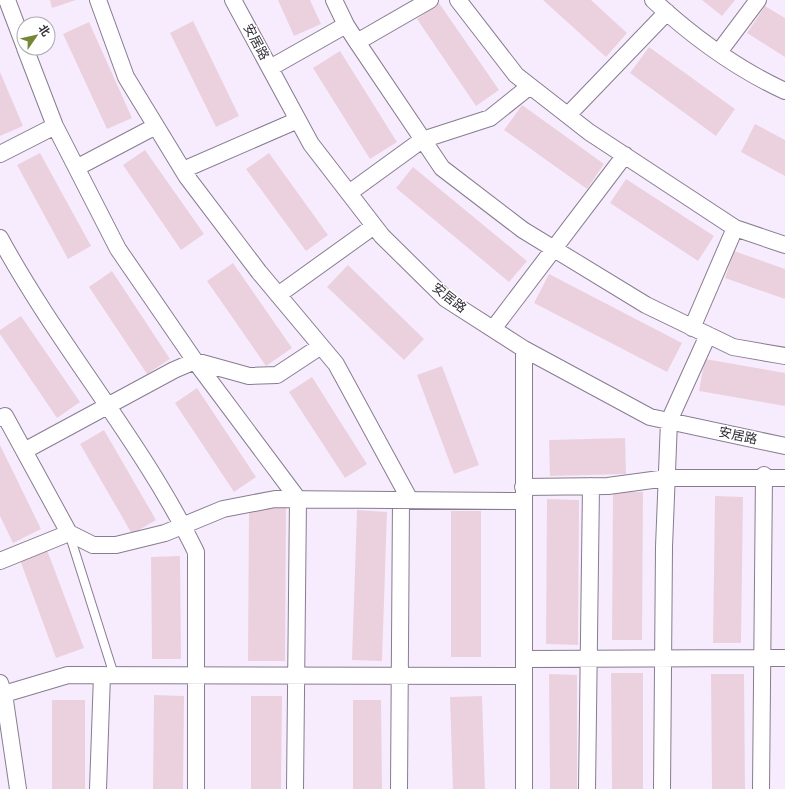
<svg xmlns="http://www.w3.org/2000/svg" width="785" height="789" viewBox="0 0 785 789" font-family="'Varela Round','Noto Sans SC',sans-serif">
<rect width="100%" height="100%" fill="#f7ecfe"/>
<!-- building -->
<path fill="#ebd1de" d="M50 0H76L52 8Z
M278 0H310L321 24 294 36Z
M543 0H591L627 33 606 57Z
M702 0H735L722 16Z
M439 3 499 90 476 106 417 19Z
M765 6 785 18V57L747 33Z
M193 21 239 116 216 127 170 33Z
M89 22 132 118 107 129 63 34Z
M649 47 735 109 716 136 630 73Z
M340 51 397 142 370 159 313 68Z
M0 72 23 126 0 136Z
M522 105 604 164 587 189 504 130Z
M755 124 785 140V176L741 152Z
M145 150 204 234 181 250 123 165Z
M40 153 91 246 68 259 17 165Z
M269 153 328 235 306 251 246 169Z
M413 167 527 261 509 282 396 188Z
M626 179 714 236 698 261 610 203Z
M734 251 785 269V299L725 278Z
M233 263 292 348 266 366 207 281Z
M348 265 424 339 404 360 327 287Z
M112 271 170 359 147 374 89 287Z
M549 274 682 343 667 372 534 303Z
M21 316 80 402 57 418 0 334V330Z
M705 359 785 373V406L699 391Z
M442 366 479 465 454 474 417 375Z
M312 377 367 464 345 478 289 392Z
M197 388 256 477 234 492 175 403Z
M104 430 156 520 132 534 80 444Z
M625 438 626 474 550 476 549 440Z
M0 445 41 529 13 543 0 516Z
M613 492H643L642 640H612Z
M715 496 743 497 741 643H713Z
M547 499 579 500 578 645 546 644Z
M249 508H286L285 661H248Z
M357 510 387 512 382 661 352 660Z
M451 511H481V657H451Z
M47 550 84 648 56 658 20 560Z
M180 556 181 659H152L151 557Z
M611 673H643V789H612Z
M549 674 577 675V789H550Z
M711 674H744L745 789H712Z
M154 695 184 696 183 789H153Z
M251 696H282L281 789H251Z
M482 696 485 789H453L450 697Z
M52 700H85V789H52Z
M353 700H381L382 789H353Z"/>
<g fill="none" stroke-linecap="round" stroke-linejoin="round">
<!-- service casing -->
<g stroke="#887c90" stroke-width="10">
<path id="service" d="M69 533 114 675"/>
</g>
<!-- minor casing -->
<g stroke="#887c90" stroke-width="18">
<path id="minor" d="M7 0 24 45
M98 0 126 77 187 177 259 272 336 364 410 500
M233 0 311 144 382 236 446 299 524 349 650 417 785 446
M334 0 346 25 357 42 442 168 523 230 646 305 733 347 785 356
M458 0 516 75 589 132 735 228 785 245
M653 0C692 36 737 69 785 91
M357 42 430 0
M25 48 55 126 118 249 195 361 298 499 295 789
M719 52 758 0
M270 68 346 25
M568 115 667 12
M0 154 55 126
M78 167 156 126
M183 170 298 120
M349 193 422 140 490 118 530 86
M0 238C59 347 142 441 196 552V789
M278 295 374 226
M692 328 735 228
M493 329 625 155
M524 349V789
M0 418 5 416 69 533 93 545H116L165 533 223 509 275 499 523 501
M24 451 174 370 195 361 249 376 277 375 321 346
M523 487 608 486 667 478H785
M0 561 69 533
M524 659 785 658
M0 683 4 694 18 789
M4 694 68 675 524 676
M98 789 102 675
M399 789 401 500
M587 789 591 486
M662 789 664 547 669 421 708 335
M761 789 764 475"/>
</g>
<!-- service -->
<use href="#service" stroke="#fff" stroke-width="8"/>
<!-- minor -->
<use href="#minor" stroke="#fff" stroke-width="16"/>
</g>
<g text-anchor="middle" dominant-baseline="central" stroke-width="3" stroke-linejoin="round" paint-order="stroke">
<!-- street labels -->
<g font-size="13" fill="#332e37" stroke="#fff">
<text transform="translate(256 42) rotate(62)">安居路</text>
<text transform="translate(449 298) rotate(38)">安居路</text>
<text transform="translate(738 436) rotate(12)">安居路</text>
</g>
</g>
<!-- north arrow -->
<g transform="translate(36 36) rotate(56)"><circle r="19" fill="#ffffff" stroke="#adabaf"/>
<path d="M0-3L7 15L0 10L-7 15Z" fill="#758736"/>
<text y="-6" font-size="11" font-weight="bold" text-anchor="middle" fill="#332e37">北</text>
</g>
</svg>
